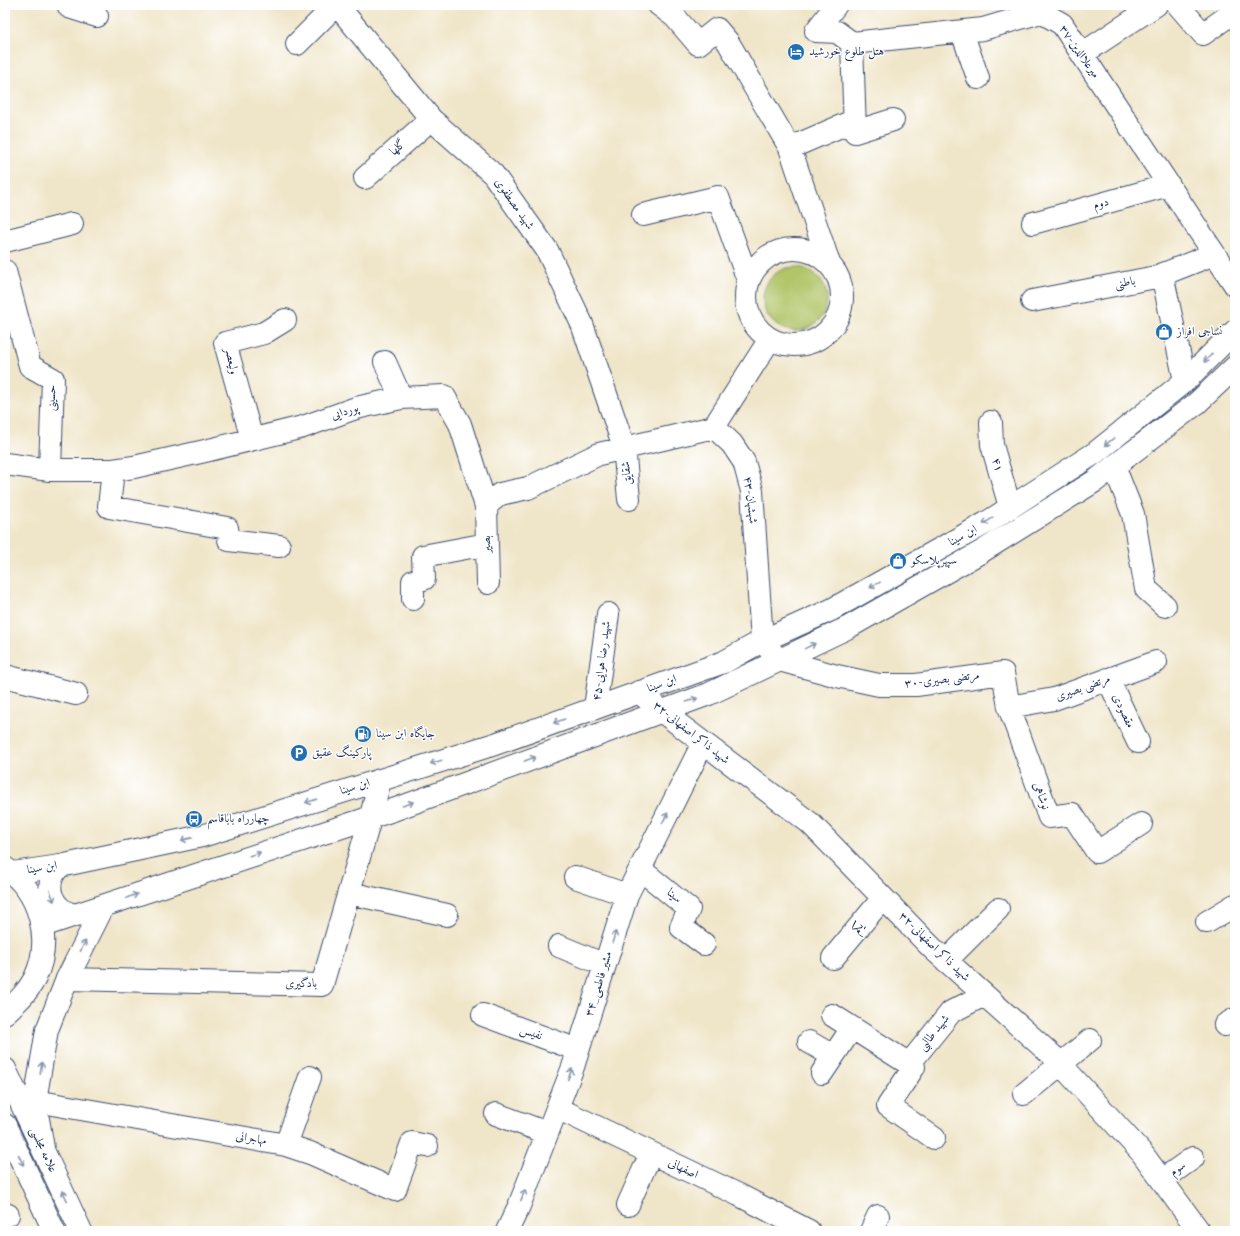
<svg xmlns="http://www.w3.org/2000/svg" width="1240" height="1236" viewBox="0 0 1240 1236" font-family="'Old Standard TT',Amiri,serif">
<rect width="100%" height="100%" fill="#fff"/>
<filter id="ink" filterUnits="userSpaceOnUse"><feTurbulence type="fractalNoise" baseFrequency=".025" numOctaves="2"/><feDisplacementMap in="SourceGraphic" scale="8" xChannelSelector="R" yChannelSelector="G"/><feConvolveMatrix kernelMatrix="1 2 1 2 8 2 1 2 1" color-interpolation-filters="sRGB"/></filter>
<filter id="wash" filterUnits="userSpaceOnUse"><feTurbulence type="fractalNoise" baseFrequency=".012" numOctaves="4" result="noise"/><feDisplacementMap in="SourceGraphic" scale="16" xChannelSelector="R" yChannelSelector="G"/><feGaussianBlur stdDeviation="0.9" result="paint"/><feColorMatrix in="noise" values="0 0 0 0 0 0 0 0 0 0 0 0 0 0 0 0 0 1.4 0 .05"/><feComposite in="paint" operator="in"/></filter>
<g filter="url(#wash)">
<rect width="100%" height="100%" fill="#efe5c8"/>
<!-- green -->
<path fill="#b1c467" stroke="#667a62" d="M763 299a32 32 0 1 1 64 0a32 32 0 1 1-64 0Z"/>
</g>
<g filter="url(#ink)">
<g fill="none" stroke-linecap="round" stroke-linejoin="round">
<!-- minor casing -->
<g stroke="#3b4a6e" stroke-width="24">
<path id="minor" d="M69 5V7L97 16
M337 5 431 119 493 174 547 250 582 324 624 447 629 499
M659 5 675 17 698 44 717 29 728 42 790 148 829 263
M836 5 816 31 837 32 852 43
M1178 5 1203 34 1231 14
M962 32 978 78
M297 44 336 5
M1082 54 1156 5
M893 120 855 132 852 43 983 29 1041 12 1062 24 1235 285
M790 148 855 120
M365 178 431 119
M643 215 718 197 748 280
M1033 223 1169 185
M5 241 72 224
M746 297a48 48 0 1 1 96 0a48 48 0 1 1-96 0Z
M5 271 30 366 53 379 50 470
M1162 274 1185 381
M1032 301 1156 277 1214 254
M770 339 714 427 732 444 744 462 752 491 762 641 779 660 837 676 879 685H916L1003 673 1009 707 1049 817 1072 814 1097 852 1141 824
M385 362 401 398
M991 422 992 445 1010 507
M252 439 225 343 264 333 285 320
M5 464 50 470H113L109 507 227 528 229 540 279 546
M1114 466 1133 514 1146 589 1165 606
M113 470 134 467 205 451 303 427 356 408 401 398 444 396 460 424 486 506 488 583
M486 506 500 494 528 488 599 454 714 427
M413 599V581L424 579 423 556 487 544
M5 676 76 694
M1108 679 1138 742
M639 692 661 711 810 823 932 948 1055 1058 1142 1153 1199 1231
M1009 707 1054 699 1156 662
M595 708 608 614
M640 869 689 909 681 927 704 944
M575 877 627 895
M349 893 447 915
M1207 922 1235 905
M559 946 605 965
M833 958 883 898
M946 961 998 909
M67 979 322 985 371 816 380 780
M483 1015 578 1050
M832 1015 914 1067 888 1106 934 1138
M1225 1025 1235 1019
M809 1042 833 1056
M909 1064 951 1012 984 995
M822 1073 852 1028
M1024 1094 1090 1040
M35 1101 286 1145 310 1153 395 1190 412 1143 427 1146
M557 1108 739 1195 809 1231
M496 1114 547 1133
M286 1145 310 1077
M1162 1180 1193 1158
M628 1205 651 1153
M5 1214 8 1215
M507 1231 519 1206 573 1067 627 895 703 743
M871 1231 878 1216"/>
</g>
<!-- major casing -->
<g stroke="#3b4a6e" stroke-width="24">
<path id="major" d="M60 866C41 884 52 912 77 915
M5 868C40 891 53 940 35 978 28 992 17 1002 5 1013
M13 873 60 866 202 836 495 744 724 662 762 641 831 610 986 523 1095 453 1185 381 1235 331
M42 926 396 809 709 694 847 628 981 552 1095 481 1197 403 1235 367
M5 1069 81 1231
M5 1125 54 1231
M43 1148 35 1101 47 1030 67 979 103 907"/>
</g>
<!-- minor -->
<use href="#minor" stroke="#fff" stroke-width="22"/>
<!-- major -->
<use href="#major" stroke="#fff" stroke-width="22"/>
</g>
<!-- one-way arrows -->
<defs><path id="oneway-shaft" d="M-6 0H5M1.5-3L5.5 0L1.5 3" fill="none" stroke-width="1.6" stroke-linecap="round" stroke-linejoin="round"/></defs>
<g stroke="#8d97ae">
<use href="#oneway-shaft" transform="translate(1208 358) rotate(135)"/>
<use href="#oneway-shaft" transform="translate(1109 442) rotate(141)"/>
<use href="#oneway-shaft" transform="translate(988 521) rotate(148)"/>
<use href="#oneway-shaft" transform="translate(875 585) rotate(151)"/>
<use href="#oneway-shaft" transform="translate(810 646) rotate(-26)"/>
<use href="#oneway-shaft" transform="translate(692 700) rotate(-19)"/>
<use href="#oneway-shaft" transform="translate(559 721) rotate(160)"/>
<use href="#oneway-shaft" transform="translate(530 759) rotate(-20)"/>
<use href="#oneway-shaft" transform="translate(436 762) rotate(163)"/>
<use href="#oneway-shaft" transform="translate(311 801) rotate(163)"/>
<use href="#oneway-shaft" transform="translate(408 804) rotate(-20)"/>
<use href="#oneway-shaft" transform="translate(665 818) rotate(-63)"/>
<use href="#oneway-shaft" transform="translate(187 839) rotate(167)"/>
<use href="#oneway-shaft" transform="translate(255 854) rotate(-18)"/>
<use href="#oneway-shaft" transform="translate(52 896) rotate(71)"/>
<use href="#oneway-shaft" transform="translate(132 896) rotate(-20)"/>
<use href="#oneway-shaft" transform="translate(614 937) rotate(-73)"/>
<use href="#oneway-shaft" transform="translate(83 946) rotate(-64)"/>
<use href="#oneway-shaft" transform="translate(41 1068) rotate(-81)"/>
<use href="#oneway-shaft" transform="translate(570 1074) rotate(-68)"/>
<use href="#oneway-shaft" transform="translate(21 1160) rotate(65)"/>
<use href="#oneway-shaft" transform="translate(523 1195) rotate(-69)"/>
<use href="#oneway-shaft" transform="translate(65 1196) rotate(-115)"/>
</g>
</g>
<!-- icons -->
<defs>
<g id="hotel-disc" transform="scale(0.9)"><circle r="9.5" fill="#1f6fb2" stroke="#fff"/><path d="M-6-4.5h1.5V1H6V5H4.5V3h-9V5H-6ZM-4 0a1.8 1.8 0 1 1 3.6 0ZM.5 0V-2.5h3Q6-2.5 6 0Z" fill="#fff"/></g>
<g id="shop-disc" transform="scale(0.9)"><circle r="9.5" fill="#1f6fb2" stroke="#fff"/><path d="M-5-2.5h2.3a2.7 3.5 0 0 1 5.4 0H5L5.5 6h-11ZM-1.5-2.5h3a1.5 2.3 0 0 0-3 0Z" fill="#fff"/></g>
<g id="fuel-disc" transform="scale(0.9)"><circle r="9.5" fill="#1f6fb2" stroke="#fff"/><path d="M-5.5-6h7V0h2V4h1.3V-2.5L3-4.5l.8-.8L6-3V5H2.5V1h-1V6h-7ZM-4.2-4.7v3.2H.2V-4.7Z" fill="#fff"/></g>
<g id="parking-disc" transform="scale(0.9)"><circle r="9.5" fill="#1f6fb2" stroke="#fff"/><path d="M-3.5-5.5H1a3.5 3.5 0 0 1 0 7H-1V5.5H-3.5ZM-1-3.4V-.6H.8a1.4 1.4 0 0 0 0-2.8Z" fill="#fff"/></g>
<g id="bus-disc" transform="scale(0.9)"><circle r="9.5" fill="#1f6fb2" stroke="#fff"/><path d="M-5-6H5V4H4V6H2V4H-2V6H-4V4H-5ZM-3.5-4V0h7V-4ZM-3.5 1.2v1.5H-2V1.2ZM2 1.2v1.5H3.5V1.2Z" fill="#fff"/></g>
</defs>
<g fill-rule="evenodd">
<use href="#hotel-disc" x="796" y="52"/>
<use href="#shop-disc" x="1164" y="332"/>
<use href="#shop-disc" x="898" y="561"/>
<use href="#fuel-disc" x="363" y="734"/>
<use href="#parking-disc" x="299" y="753"/>
<use href="#bus-disc" x="194" y="819"/>
</g>
<g text-anchor="middle" dominant-baseline="central" stroke-width="3" stroke-linejoin="round" paint-order="stroke">
<!-- poi labels -->
<g font-size="12" fill="#1b2f5e" stroke="#fff" text-anchor="start">
<text x="809" y="52">هتل طلوع خورشید</text>
<text x="1177" y="332">نساجی افراز</text>
<text x="911" y="561">سپهرپلاسکو</text>
<text x="376" y="734">جایگاه ابن سینا</text>
<text x="312" y="753">پارکینگ عقیق</text>
<text x="207" y="819">چهارراه باباقاسم</text>
</g>
<!-- street labels -->
<g font-size="12" fill="#1b2f5e" stroke="#fff">
<text transform="translate(1079 52) rotate(55)">۳۷-میرعلاالدین</text>
<text transform="translate(398 148) rotate(-42)">گلها</text>
<text transform="translate(514 204) rotate(55)">شهید مصطفوی</text>
<text transform="translate(1101 204) rotate(-16)">دوم</text>
<text transform="translate(1125 283) rotate(-11)">باطنی</text>
<text transform="translate(231 361) rotate(78)">ولیعصر</text>
<text transform="translate(52 398) rotate(-88)">حسینی</text>
<text transform="translate(345 412) rotate(-18)">پوردایی</text>
<text transform="translate(997 465) rotate(74)">۴۱</text>
<text transform="translate(627 473) rotate(-96)">شقایق</text>
<text transform="translate(750 500) rotate(83)">۴۳-شهشهان</text>
<text transform="translate(963 536) rotate(-29)">ابن سینا</text>
<text transform="translate(487 544) rotate(-91)">بصیر</text>
<text transform="translate(602 661) rotate(-83)">۴۵-شهید رضا هوایی</text>
<text transform="translate(942 680) rotate(-7)">۳۰-مرتضی بصیری</text>
<text transform="translate(662 684) rotate(-20)">ابن سینا</text>
<text transform="translate(1083 688) rotate(-20)">مرتضی بصیری</text>
<text transform="translate(1123 711) rotate(65)">مقصودی</text>
<text transform="translate(691 733) rotate(38)">۳۲-شهید ذاکر اصفهانی</text>
<text transform="translate(355 787) rotate(-17)">ابن سینا</text>
<text transform="translate(1041 796) rotate(70)">نوشاهی</text>
<text transform="translate(42 868) rotate(-9)">ابن سینا</text>
<text transform="translate(674 896) rotate(39)">سینا</text>
<text transform="translate(858 928) rotate(-51)">یکم</text>
<text transform="translate(934 947) rotate(44)">۳۲-شهید ذاکر اصفهانی</text>
<text transform="translate(301 984) rotate(-1)">بادگیری</text>
<text transform="translate(599 984) rotate(-73)">۳۴_مشیر فاطمی</text>
<text transform="translate(531 1033) rotate(20)">نفیس</text>
<text transform="translate(934 1033) rotate(-51)">شهید طالبی</text>
<text transform="translate(251 1139) rotate(10)">مهاجرانی</text>
<text transform="translate(43 1150) rotate(65)">علامه مجلسی</text>
<text transform="translate(683 1169) rotate(26)">اصفهانی</text>
<text transform="translate(1178 1169) rotate(-35)">سوم</text>
</g>
</g>
<!-- margin -->
<rect width="1240" height="1236" fill="none" stroke="#fff" stroke-width="20"/>
</svg>
